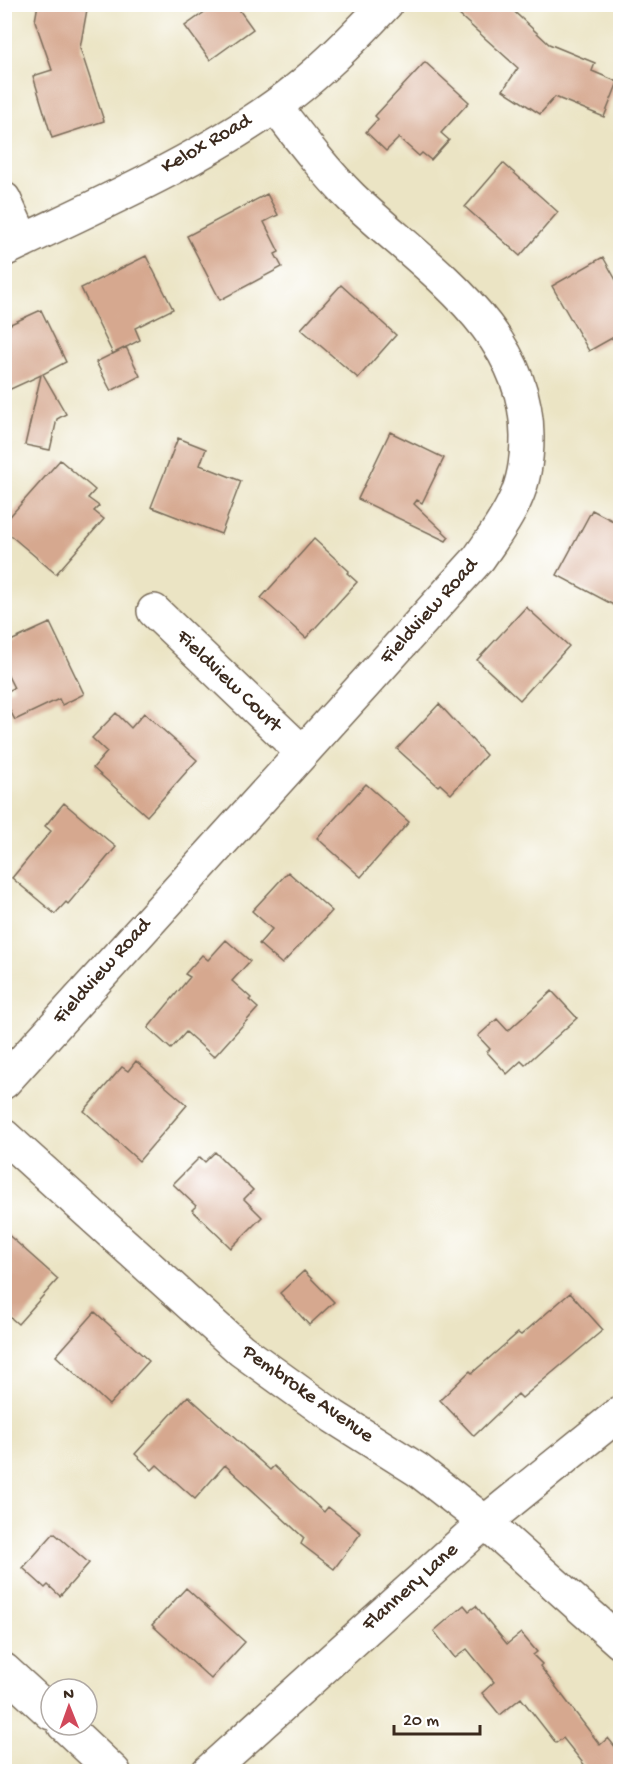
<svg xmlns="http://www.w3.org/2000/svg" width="625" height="1776" viewBox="0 0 625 1776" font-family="'Gochi Hand',sans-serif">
<rect width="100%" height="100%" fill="#fff"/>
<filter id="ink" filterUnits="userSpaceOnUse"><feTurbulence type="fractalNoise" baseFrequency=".0167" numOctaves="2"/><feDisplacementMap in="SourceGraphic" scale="12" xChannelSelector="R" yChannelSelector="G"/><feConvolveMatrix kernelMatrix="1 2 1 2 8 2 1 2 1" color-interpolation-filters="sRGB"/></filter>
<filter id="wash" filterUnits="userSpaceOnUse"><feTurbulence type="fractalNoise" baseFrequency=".008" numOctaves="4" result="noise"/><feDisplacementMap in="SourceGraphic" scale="24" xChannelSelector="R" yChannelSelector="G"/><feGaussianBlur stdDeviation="1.35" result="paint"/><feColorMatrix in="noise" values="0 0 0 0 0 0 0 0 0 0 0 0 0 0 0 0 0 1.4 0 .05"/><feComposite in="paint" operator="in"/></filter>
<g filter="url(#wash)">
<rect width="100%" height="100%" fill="#ebe4c4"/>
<g id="blocks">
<!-- building -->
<path fill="#d6a88f" d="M38 4H88L80 48 104 121 52 138 33 76 52 70 35 21Z
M216 4H235L253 29 210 60 185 26Z
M447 4H506L549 44 595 63 592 71 618 82 604 117 555 97 540 114 503 90 518 68Z
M425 62 469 102 441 133 449 140 431 160 422 153 419 156 399 138 386 151 366 132 378 119 375 116Z
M503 163 558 212 520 256 465 207Z
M267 194 278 215 264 222 279 252 275 254 282 267 220 300 187 236Z
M146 256 173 309 135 328 140 340 113 354 81 288Z
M603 257 621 289V333L589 351 552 286Z
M341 285 396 335 358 378 301 329Z
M41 310 66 362 43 374 66 414 57 419 50 450 25 445 41 375 4 392V327Z
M126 347 140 376 111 391 96 362Z
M390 432 444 458 422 503 417 500 414 504 449 537 446 541 358 499Z
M178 438 206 449 200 465 241 481 221 534 151 507Z
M60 460 95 490 88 498 99 506 94 511 104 519 56 574 4 530V523Z
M592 510 621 525V609L557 575Z
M314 539 349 571 347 573 357 582 306 638 261 598Z
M526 607 569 646 520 700 477 660Z
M50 623 84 694 62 705 59 699 15 720 4 699V693L14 688 4 668V644Z
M439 704 486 755 451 794 440 784 438 786 397 749Z
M116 713 131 728 144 713 197 760 147 816 93 768 107 752 92 738Z
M366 784 409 822 361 877 317 838Z
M64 803 116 847 68 904 66 902 55 914 12 878 51 831 45 826Z
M288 872 332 911 282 964 259 944 272 929 252 911Z
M226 940 250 961 232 981 251 998 249 1000 258 1008 214 1057 186 1032 171 1049 148 1028 190 977 185 974 202 955 208 960Z
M552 991 577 1018 525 1065 521 1061 507 1074 487 1052 490 1049 478 1036 497 1019 508 1031Z
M136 1061 187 1105 139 1161 84 1111 122 1067 128 1071Z
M215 1152 253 1190 244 1199 262 1217 231 1248 192 1210 196 1206 173 1184 200 1157 205 1162Z
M4 1231 58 1279 18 1324 4 1312Z
M304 1271 334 1302 309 1325 280 1293Z
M570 1293 603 1330 522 1398 518 1394 474 1436 440 1400 470 1371 472 1373 518 1333 521 1335Z
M95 1312 149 1361 109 1405 56 1356Z
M188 1396 270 1470 274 1466 324 1512 328 1507 361 1533 334 1569 301 1544 304 1538 225 1465 195 1499 157 1465 152 1470 135 1454Z
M54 1533 89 1563 60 1596 48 1585 45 1588 23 1568Z
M186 1588 245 1642 211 1679 152 1625Z
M464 1605 469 1611 476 1606 507 1644 521 1633 537 1652 533 1655 542 1664 540 1666 600 1745 608 1738 621 1754V1772H590L563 1738 556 1743 521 1698 500 1715 482 1693 494 1682 467 1649 455 1658 434 1631Z"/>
</g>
</g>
<g filter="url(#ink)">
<use href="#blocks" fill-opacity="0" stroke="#796b58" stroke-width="1.5"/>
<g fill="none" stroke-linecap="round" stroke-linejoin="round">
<!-- minor casing -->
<g stroke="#796b58" stroke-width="36">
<path id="minor" d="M4 199 23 241
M4 250C93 207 195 163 275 106 315 78 352 40 386 4
M154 611 302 752
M4 1082 479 558C492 539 506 521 515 500 524 481 527 459 527 438 528 328 421 265 351 197 323 169 299 137 275 106
M4 1136 241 1350 334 1417 418 1470 485 1522 620 1642
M4 1670 51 1713
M64 1725 114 1772
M208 1772 485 1522 620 1413"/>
</g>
<!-- minor -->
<use href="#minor" stroke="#fff" stroke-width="33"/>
</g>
</g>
<g text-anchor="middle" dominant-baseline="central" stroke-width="6" stroke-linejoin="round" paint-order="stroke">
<!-- street labels -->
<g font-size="21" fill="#3b2a1e" stroke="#fff">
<text transform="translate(207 145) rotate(-30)">Kelox Road</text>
<text transform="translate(430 612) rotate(-48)">Fieldview Road</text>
<text transform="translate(228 682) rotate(44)">Fieldview Court</text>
<text transform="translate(103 972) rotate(-48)">Fieldview Road</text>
<text transform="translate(307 1395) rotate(35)">Pembroke Avenue</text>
<text transform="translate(411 1588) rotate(-42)">Flannery Lane</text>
</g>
</g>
<!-- margin -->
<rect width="625" height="1776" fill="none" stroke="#fff" stroke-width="24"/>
<!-- north arrow -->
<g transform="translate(69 1707) rotate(359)"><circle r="28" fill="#ffffff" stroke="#b1aaa5" stroke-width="1.5"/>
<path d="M0-4.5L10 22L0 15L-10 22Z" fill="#d1495b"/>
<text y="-9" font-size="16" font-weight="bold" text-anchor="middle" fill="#3b2a1e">N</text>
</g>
<!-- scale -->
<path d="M394 1725v9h86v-9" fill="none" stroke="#3b2a1e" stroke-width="3"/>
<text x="403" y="1725" font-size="18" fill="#3b2a1e" stroke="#ffffff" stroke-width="4.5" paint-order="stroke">20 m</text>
</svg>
